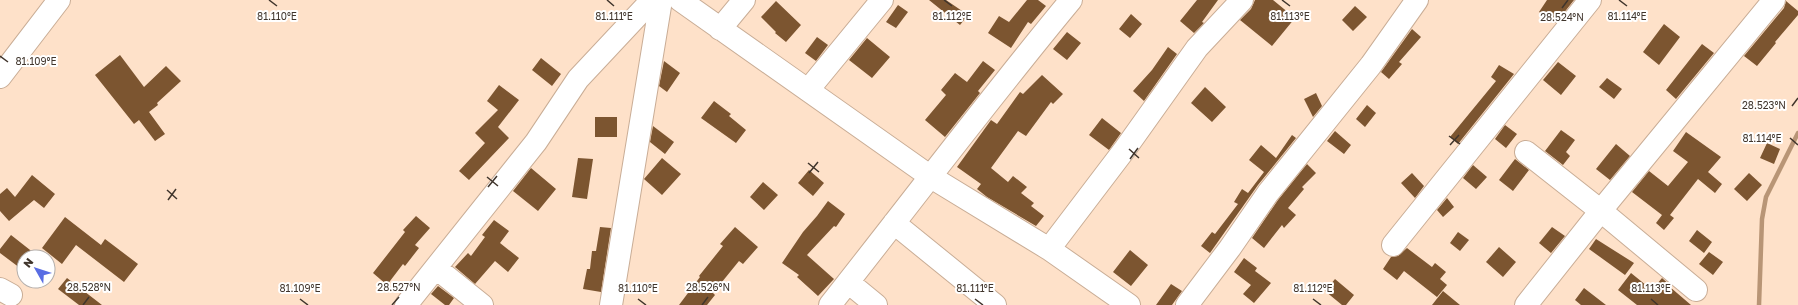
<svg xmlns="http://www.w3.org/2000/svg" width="1798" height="305" viewBox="0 0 1798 305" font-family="'Golos Text',sans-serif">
<rect width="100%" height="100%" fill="#fee1c9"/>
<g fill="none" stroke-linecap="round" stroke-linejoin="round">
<!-- stream -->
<path stroke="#b89576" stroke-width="4.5" d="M1759 305 1762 219 1766 197 1798 133"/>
</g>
<!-- building -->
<path fill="#7c5530" d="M929 0H946L968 15 960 25Z
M1027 0H1038L1046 6 1031 24 1028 22 1011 48 988 33 999 16 1009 22Z
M1197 0H1218L1202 22 1204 23 1194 33 1180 21Z
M1255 0H1273L1295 18 1272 46 1240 20 1251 9Z
M1547 0H1574L1556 23 1539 12Z
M776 1 801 25 786 42 775 33 776 32 761 17Z
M1786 1 1798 11V15L1775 42 1776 43 1757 66 1744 56 1784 8Z
M898 5 908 12 896 28 886 22Z
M1355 6 1367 17 1353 31 1342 20Z
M1131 14 1142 24 1130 38 1119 29Z
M1664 24 1680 37 1659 65 1643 52Z
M1412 29 1421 37 1399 62 1402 64 1389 79 1381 72Z
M1067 32 1081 43 1067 60 1053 49Z
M817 37 828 45 816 61 805 53Z
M867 38 890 57 872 78 849 60Z
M1702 44 1714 53 1676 99 1666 90Z
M1168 47 1177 54 1144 101 1133 91 1152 70Z
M120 55 144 87 166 66 181 81 157 103 158 105 149 112 165 134 155 141 139 120 134 124 95 75Z
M541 58 561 74 552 86 532 70Z
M664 61 680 73 667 92 659 86Z
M983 61 995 70 978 91 980 93 945 137 925 120 946 95 941 90 955 73 967 82Z
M1558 62 1576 76 1561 95 1543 80Z
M1499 65 1514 74 1458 144 1450 137 1496 81 1491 77Z
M1042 75 1063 94 1053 104 1051 102 1026 136 1018 131 991 168 1008 182 1013 176 1027 187 1021 193 1034 203 1031 206 1044 216 1036 226 987 197 977 189 981 184 957 167 991 120 997 124 1020 92 1023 94Z
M1607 78 1622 89 1614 99 1599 87Z
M499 85 519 100 498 127 509 138 469 180 459 171 485 143 475 133 498 110 487 101Z
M1205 87 1226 107 1212 122 1191 103Z
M1316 93 1322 106 1313 117 1304 99Z
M714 101 731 114 729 116 746 130 736 143 701 118Z
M1367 105 1376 113 1365 127 1356 119Z
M595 117H617V137H595Z
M1102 118 1121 133 1109 150 1089 135Z
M1505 125 1517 134 1506 148 1495 139Z
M653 126 674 142 665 154 650 142Z
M1561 130 1575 140 1566 152 1570 156 1563 165 1545 151Z
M1335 131 1351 145 1344 154 1327 141Z
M1686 132 1721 157 1708 172 1722 184 1715 193 1698 179 1670 215 1674 218 1664 230 1656 223 1662 215 1632 192 1649 171 1668 186 1688 162 1673 151Z
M1292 135 1296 138 1258 185 1210 253 1201 246 1212 232 1215 234 1238 204 1234 202 1242 189 1248 193 1264 172 1249 160 1261 145 1276 158Z
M1767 143 1780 149 1774 164 1760 158Z
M1616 144 1630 156 1610 180 1596 169Z
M578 158 593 159 587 199 572 197Z
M662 158 681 174 662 195 644 179Z
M1515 159 1529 170 1513 191 1499 180Z
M1307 164 1316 173 1302 187 1304 189 1288 208 1296 215 1284 228 1282 225 1264 248 1252 238 1278 200Z
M1473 165 1487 177 1476 189 1463 178Z
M531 168 556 189 538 211 513 191Z
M809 170 824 183 813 196 798 183Z
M1412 173 1424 186 1415 198 1401 183Z
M1749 173 1762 185 1747 201 1734 189Z
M32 175 55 194 44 208 34 200 9 221 0 211V194L7 188 15 197Z
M763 182 778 195 764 210 750 197Z
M1447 198 1454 207 1443 217 1437 210Z
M828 201 845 214 836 227 834 226 807 255 834 279 818 296 797 277 799 275 782 263 803 232 817 216Z
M416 216 430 228 415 245 419 248 405 266 403 264 387 285 373 273 405 232 403 230Z
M65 217 101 245 105 239 138 264 124 282 76 245 62 264 42 248Z
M494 220 509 231 500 243 519 258 508 272 495 261 475 284 455 267 468 253 471 256 485 237 482 235Z
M600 227 611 228 601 292 583 289 587 269H590L592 251H596Z
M735 227 758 247 743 264 739 261 713 293 715 295 707 305H679L700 277 699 276 723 246 720 244Z
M1552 227 1565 236 1551 253 1539 243Z
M1697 230 1712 242 1704 253 1689 241Z
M1458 232 1469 240 1460 251 1450 243Z
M11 235 39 257H24V271L0 253V249Z
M1596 239 1634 263 1625 275 1589 249Z
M1499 247 1516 262 1503 277 1486 262Z
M1407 248 1432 267 1435 263 1446 272 1440 279 1447 285 1437 297 1404 271 1397 280 1383 269 1391 257 1398 256Z
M1130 250 1148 265 1131 286 1113 272Z
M1709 252 1723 262 1713 275 1699 264Z
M1244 258 1257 268 1255 271 1271 283 1254 303 1243 294 1251 285 1234 272Z
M1631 273 1652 290 1662 278 1671 286 1670 287 1691 305H1637L1618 290Z
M67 278 102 305H79L58 289Z
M1335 279 1354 295 1346 305H1342L1325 291Z
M1171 284 1182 291 1172 305H1156Z
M438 286 454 298 449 305H445L431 294Z
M1584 288 1606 305H1581L1575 300Z
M1443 291 1460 305H1432Z"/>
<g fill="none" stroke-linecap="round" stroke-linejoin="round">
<!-- minor casing -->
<g stroke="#c9ad96" stroke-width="24">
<path id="minor" d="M680 0 931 177 1049 249 1129 305
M720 29 744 0
M0 77 59 0
M808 90 882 0
M1526 152 1601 211 1696 290
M894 223 995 305
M1393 245 1590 0
M1049 249 1125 149 1197 48 1242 0
M436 268 482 305
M848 282 876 305
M0 289 11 295
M406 305 536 142 578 79 652 0
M611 305 661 0
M830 305C910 204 988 100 1071 0
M1187 305 1230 248 1268 193 1371 65 1417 0
M1526 305 1607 203 1774 0"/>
</g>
<!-- minor -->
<use href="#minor" stroke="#fff" stroke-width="22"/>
</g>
<!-- ticks -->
<path fill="none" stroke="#40352c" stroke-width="1.5" d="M269 0 277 6M607 0 614 6M944 0 952 6M1282 0 1290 6M1619 0 1627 6M1562 8 1568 0M0 56 8 62M1792 106 1798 98M1449 136 1460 144M1790 138 1798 145M1450 145 1459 135M1129 149 1139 158M1130 159 1138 148M808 163 819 172M809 173 818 162M487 177 498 186M488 187 497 176M167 190 177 199M168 200 176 189M300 299 308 305M638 299 646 305M975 299 983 305M1313 299 1321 305M1651 299 1658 305M83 305 89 297M392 305 399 297M702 305 708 297"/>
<g font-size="10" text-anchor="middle" fill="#40352c" stroke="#fff" stroke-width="4" stroke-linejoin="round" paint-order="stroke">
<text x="614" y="20">81.111°E</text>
<text x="277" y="20">81.110°E</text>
<text x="952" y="20">81.112°E</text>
<text x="1290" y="20">81.113°E</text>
<text x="1627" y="20">81.114°E</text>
<text x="1562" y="21">28.524°N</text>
<text x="36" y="65">81.109°E</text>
<text x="1764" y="109">28.523°N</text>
<text x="1762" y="142">81.114°E</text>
<text x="89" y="291">28.528°N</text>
<text x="399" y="291">28.527°N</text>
<text x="708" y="291">28.526°N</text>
<text x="300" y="292">81.109°E</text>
<text x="638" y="292">81.110°E</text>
<text x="975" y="292">81.111°E</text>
<text x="1313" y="292">81.112°E</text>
<text x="1651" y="292">81.113°E</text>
</g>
<!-- north arrow -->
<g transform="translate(36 269) rotate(309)"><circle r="19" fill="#ffffff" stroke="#b3aeab"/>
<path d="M0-3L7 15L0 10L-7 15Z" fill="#596de3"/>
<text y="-6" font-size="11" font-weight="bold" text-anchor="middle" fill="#40352c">N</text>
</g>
</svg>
